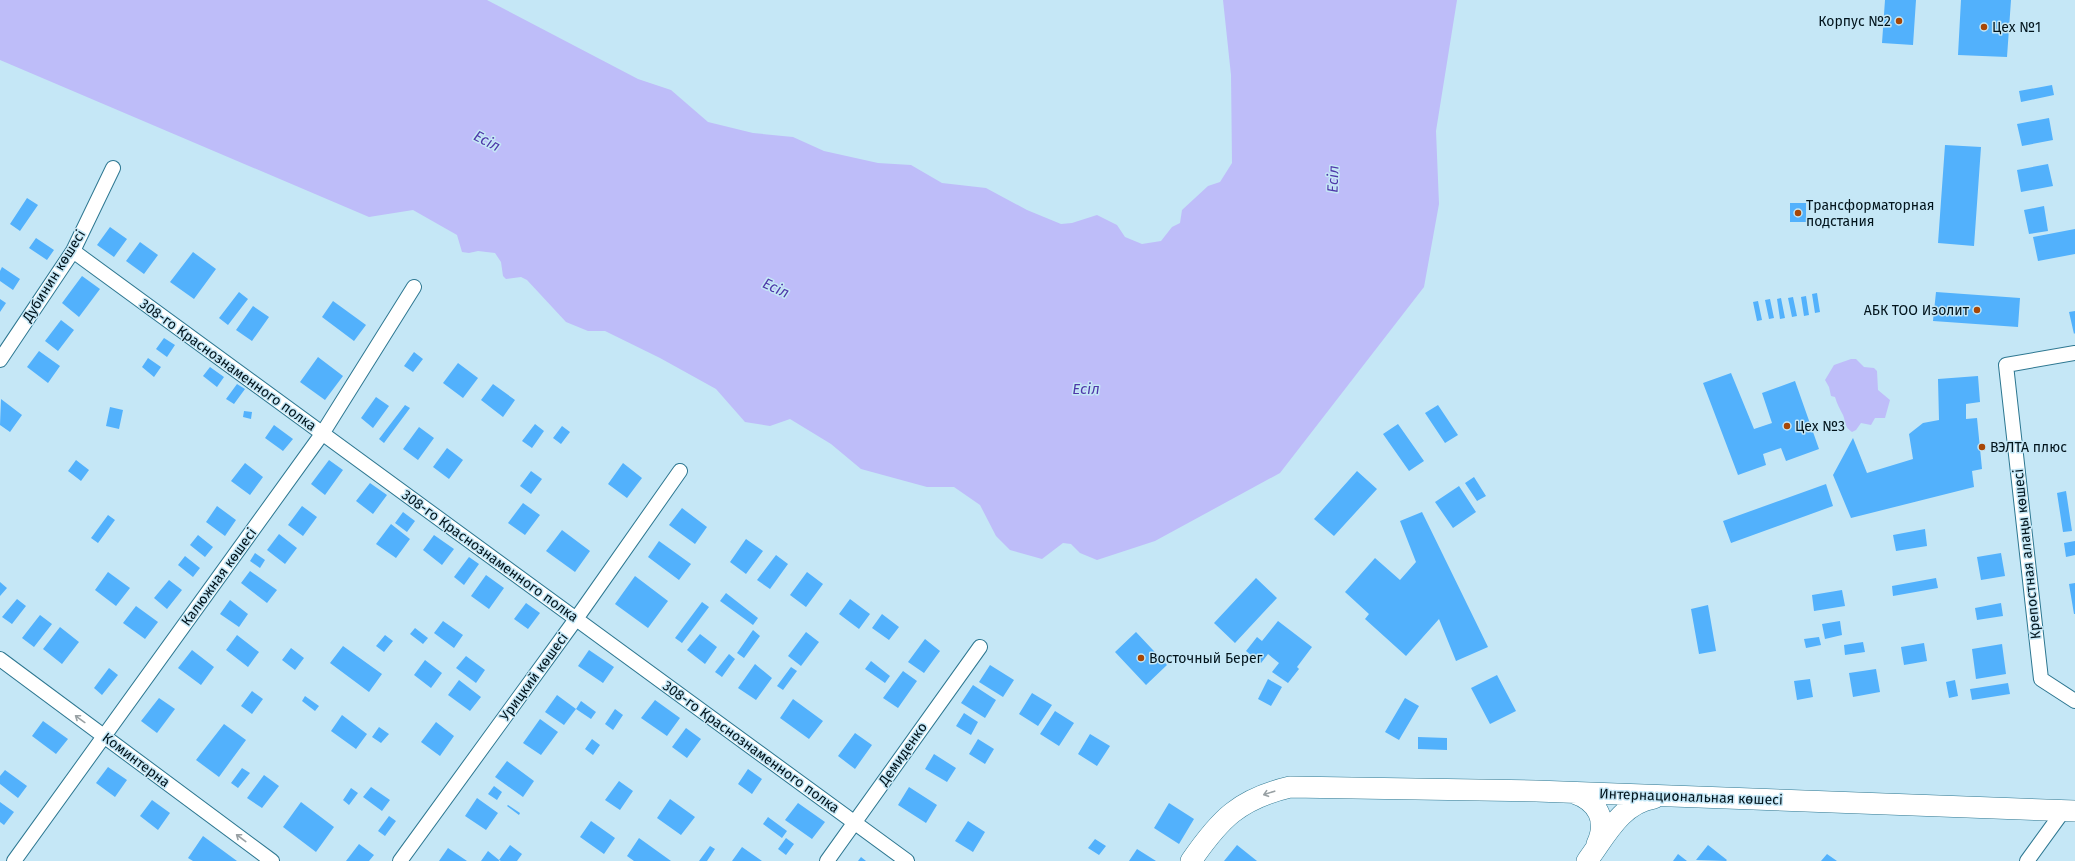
<svg xmlns="http://www.w3.org/2000/svg" width="2075" height="861" viewBox="0 0 2075 861" font-family="'Fira Sans',sans-serif">
<rect width="100%" height="100%" fill="#c5e7f6"/>
<!-- water -->
<path fill="#bebdf9" d="M0 0H487L638 79 671 90 708 122 753 133 793 137 824 151 878 163 911 165 942 183 986 188 1027 210 1061 224 1072 223 1097 215 1117 225 1125 237 1142 244 1161 241 1172 227 1180 223 1182 210 1208 186 1220 182 1232 163 1231 75 1223 0H1457L1436 131 1439 204 1424 287 1280 473 1155 541 1097 560 1080 553 1071 544 1063 543 1042 559 1010 550 996 536 980 505 954 487H927L861 469 831 444 790 419 770 426 745 422 716 389 660 358 605 331H588L566 322 527 280 521 277 506 279 503 276 501 262 495 253 478 251 469 253 462 252 457 235 413 210 369 217 0 60Z
M1851 359H1856L1864 367 1874 368 1877 371 1878 390 1890 400 1885 418H1875L1871 425 1861 423 1856 430 1852 432C1844 427 1846 422 1843 415 1840 409 1837 404 1835 397L1831 396 1829 387 1825 380 1834 365Z"/>
<!-- building -->
<path fill="#52b1fc" d="M1885 0H1916L1913 45 1882 43Z
M1961 0H2011L2007 57 1958 55Z
M2052 85 2054 95 2021 102 2019 91Z
M2049 118 2053 140 2022 146 2017 124Z
M1945 145 1981 147 1974 246 1938 243Z
M2048 164 2053 186 2021 192 2017 170Z
M27 198 38 205 20 231 10 224Z
M1790 203H1806V222H1790Z
M2044 206 2048 231 2029 234 2024 210Z
M110 227 127 239 114 257 97 245Z
M2075 229V254L2038 261 2033 237Z
M36 238 54 250 47 260 29 248Z
M140 242 158 255 144 274 126 261Z
M193 252 216 269 194 299 170 282Z
M2 267 20 279 13 290 0 281V271Z
M82 276 100 289 79 317 62 303Z
M239 292 248 299 228 325 219 318Z
M1936 292 2020 298 2018 327 1933 321Z
M1817 293 1820 312 1815 313 1812 294Z
M1806 296 1809 315 1804 316 1801 297Z
M1793 297 1797 316 1792 317 1788 298Z
M1781 298 1785 318 1780 319 1777 299Z
M0 299 6 303 0 312Z
M1770 299 1774 318 1769 319 1765 300Z
M333 301 366 325 354 341 322 317Z
M1758 301 1762 320 1757 321 1753 302Z
M253 306 269 317 252 341 236 330Z
M2075 311V333L2074 334 2069 312Z
M61 320 74 330 58 351 45 341Z
M164 338 175 345 167 357 156 349Z
M39 351 60 366 48 383 27 367Z
M414 352 423 359 413 372 404 366Z
M318 357 343 376 325 400 300 382Z
M148 358 161 367 154 377 142 367Z
M458 363 478 378 463 398 443 383Z
M210 367 224 377 217 387 203 376Z
M1731 373 1754 429 1772 423 1762 393 1795 381 1819 449 1786 461 1781 448 1763 454 1766 465 1738 475 1703 383Z
M1978 376 1980 402 1966 404V419L1977 418 1982 469 1972 471 1974 487 1851 518 1833 475 1853 438 1867 473 1913 459 1909 434 1923 423 1939 420 1938 379Z
M237 384 245 389 234 404 226 399Z
M493 384 515 400 503 417 481 400Z
M376 397 389 406 373 428 361 418Z
M1 399 22 415 10 432 0 425Z
M405 405 410 408 384 443 379 439Z
M1438 405 1458 435 1445 443 1425 413Z
M110 407 123 410 119 429 106 426Z
M244 411 252 412 251 419 243 417Z
M535 424 544 431 532 448 522 441Z
M1398 424 1424 461 1409 471 1383 434Z
M274 425 293 439 283 451 265 438Z
M562 426 570 432 561 444 553 438Z
M419 427 434 438 418 460 403 449Z
M447 448 463 460 449 479 433 467Z
M76 460 89 470 81 481 68 471Z
M329 460 343 470 325 495 311 484Z
M245 463 263 477 250 495 231 481Z
M623 463 642 478 627 498 608 484Z
M531 471 542 479 531 494 520 486Z
M1357 471 1377 489 1334 536 1314 519Z
M1474 477 1486 496 1477 501 1465 483Z
M370 483 387 495 373 514 356 501Z
M1826 484 1833 506 1731 543 1723 521Z
M1459 486 1476 512 1453 528 1435 502Z
M2066 491 2072 531 2063 532 2057 493Z
M523 503 540 515 525 535 508 523Z
M217 506 236 520 225 536 206 522Z
M302 506 317 517 303 536 288 525Z
M682 508 707 527 695 544 669 525Z
M403 512 415 521 407 532 395 523Z
M1422 512 1488 647 1456 661 1439 619 1406 656 1365 619 1369 614 1345 592 1375 558 1400 580 1416 562 1400 521Z
M108 515 115 520 98 543 91 538Z
M391 524 410 539 396 558 376 544Z
M1925 529 1927 546 1896 551 1893 535Z
M562 530 590 551 575 572 546 551Z
M279 534 297 548 285 564 267 550Z
M198 535 213 547 205 557 190 545Z
M434 535 454 549 442 565 423 550Z
M746 539 763 551 746 574 730 562Z
M659 541 691 564 679 580 648 557Z
M2075 541V555L2066 557 2064 543Z
M255 553 265 560 260 568 250 561Z
M2001 553 2005 576 1981 580 1977 557Z
M776 555 788 564 770 589 757 580Z
M185 556 200 568 193 577 178 565Z
M469 557 479 564 464 585 454 577Z
M250 571 277 590 267 603 241 583Z
M108 572 130 588 116 606 95 590Z
M807 572 823 584 806 607 790 595Z
M486 575 504 588 489 609 471 596Z
M635 576 668 601 648 628 615 604Z
M1256 578 1277 598 1235 643 1214 623Z
M1936 578 1938 588 1893 596 1892 586Z
M169 580 182 590 167 609 154 598Z
M0 582 7 588 0 596Z
M2075 583V614H2074L2069 584Z
M1842 590 1845 606 1814 611 1812 595Z
M726 593 758 618 753 625 720 601Z
M17 599 26 606 12 624 2 617Z
M850 599 870 614 859 629 839 614Z
M230 600 248 614 239 627 220 614Z
M702 602 709 607 682 643 675 638Z
M526 603 540 613 528 629 514 619Z
M2001 603 2003 616 1977 620 1975 608Z
M1708 605 1716 651 1699 654 1691 609Z
M136 606 158 622 145 639 123 623Z
M882 614 899 627 889 640 872 628Z
M40 615 52 624 34 647 22 638Z
M443 621 463 635 454 648 434 633Z
M1278 621 1312 647 1297 667 1299 669 1288 683 1272 672 1279 663 1268 654 1261 663 1246 651 1257 637 1262 641Z
M1840 621 1842 635 1825 639 1822 624Z
M60 627 79 642 62 664 43 649Z
M415 628 428 638 423 644 410 634Z
M753 630 760 636 744 658 737 653Z
M806 632 819 642 801 666 788 656Z
M1136 632 1167 665 1146 685 1115 652Z
M700 634 717 647 705 664 687 650Z
M237 635 259 652 248 667 226 650Z
M385 635 393 641 384 652 376 646Z
M1819 637 1821 645 1806 648 1804 639Z
M925 639 940 651 924 673 908 662Z
M1863 642 1865 652 1845 655 1844 645Z
M1924 643 1927 661 1904 665 1901 647Z
M2002 644 2006 674 1976 679 1972 649Z
M343 646 382 674 369 692 330 663Z
M291 648 304 658 295 670 282 660Z
M192 650 214 667 201 685 178 668Z
M589 650 614 667 603 683 578 666Z
M729 654 735 659 722 677 715 672Z
M466 656 485 670 476 683 456 668Z
M425 660 442 673 431 688 414 675Z
M871 661 890 676 885 683 865 669Z
M755 664 772 678 756 700 738 688Z
M990 665 1014 680 1003 697 979 682Z
M791 667 797 671 783 690 777 686Z
M109 668 118 675 102 695 94 688Z
M1876 669 1880 692 1853 697 1849 673Z
M903 671 917 681 898 708 883 698Z
M1497 675 1516 711 1490 724 1471 688Z
M1268 679 1282 687 1271 706 1258 699Z
M1810 679 1813 697 1797 700 1794 681Z
M459 680 481 697 470 711 448 695Z
M1955 680 1958 696 1949 698 1946 682Z
M2008 683 2010 694 1972 700 1970 689Z
M973 685 996 700 985 718 961 703Z
M252 691 263 699 252 714 241 706Z
M1032 693 1052 705 1038 726 1019 714Z
M557 695 576 709 564 725 545 712Z
M305 696 319 706 315 711 302 701Z
M159 698 175 709 157 733 141 721Z
M1405 698 1419 706 1399 740 1385 732Z
M793 699 823 721 809 739 780 718Z
M655 700 680 718 667 736 641 718Z
M581 701 596 712 591 719 576 709Z
M615 709 623 715 613 730 605 724Z
M1055 711 1074 723 1059 746 1040 734Z
M964 713 978 722 971 735 956 726Z
M342 715 367 734 356 749 331 731Z
M540 719 558 732 541 755 523 743Z
M43 721 68 739 56 754 32 736Z
M436 722 454 736 440 756 421 742Z
M224 724 246 740 219 777 196 760Z
M379 727 389 734 381 743 372 737Z
M686 728 701 739 687 758 672 747Z
M855 733 872 745 855 769 838 756Z
M1090 734 1110 746 1097 766 1078 754Z
M1418 737 1447 738V750L1418 749Z
M592 739 600 745 593 755 585 749Z
M978 739 994 749 985 764 969 754Z
M934 754 956 768 947 782 925 769Z
M507 761 534 781 523 797 495 777Z
M108 767 127 780 115 797 96 783Z
M242 768 250 773 238 788 231 783Z
M748 769 762 779 752 794 738 784Z
M5 770 27 786 18 798 0 784V776Z
M264 775 279 786 262 808 247 798Z
M619 781 633 791 620 810 605 800Z
M494 786 502 792 497 800 488 794Z
M371 787 390 800 382 811 363 797Z
M909 787 937 805 926 823 898 805Z
M351 788 358 793 349 805 343 800Z
M477 798 498 813 486 830 465 816Z
M670 799 695 817 681 835 657 818Z
M152 800 170 813 158 830 140 816Z
M0 802 14 812 4 825 0 822Z
M301 802 334 827 316 852 283 827Z
M798 803 825 822 812 839 785 820Z
M1169 803 1194 819 1179 844 1154 828Z
M508 805 520 813 519 815 507 806Z
M389 816 396 821 385 836 378 831Z
M768 817 787 831 782 838 763 824Z
M591 821 615 838 604 854 580 837Z
M968 821 985 832 973 852 955 841Z
M203 836 237 861H193L188 858Z
M639 838 671 861H634L627 856Z
M786 838 794 844 786 855 778 849Z
M1095 839 1106 846 1099 855 1088 848Z
M359 844 374 855 369 861H346Z
M510 845 522 854 517 861H501L499 860Z
M1237 845 1257 861H1224Z
M1708 845 1727 860 1726 861 1696 860Z
M710 846 715 849 707 861H699Z
M742 847 762 861H732Z
M448 848 467 861H439Z
M1137 849 1156 861H1129Z
M488 851 499 860V861H481Z
M1678 854 1687 861H1673Z
M1827 854 1837 861H1821Z
M861 857 866 861H858Z"/>
<g fill="none" stroke-linecap="round" stroke-linejoin="round">
<!-- street casing -->
<g stroke="#2d7791" stroke-width="16">
<path id="street" d="M73 251 907 861
M2075 353 2006 365 2041 679 2075 701
M0 360 73 251 113 168
M0 659 272 861
M14 861 322 434 414 287
M400 861 576 619 680 471
M827 861 980 647
M2027 861 2064 810"/>
</g>
<!-- secondary casing -->
<g stroke="#2d7791" stroke-width="22">
<path id="secondary" d="M1574 793C1598 801 1608 821 1597 844
M1191 861C1220 819 1239 799 1290 787L1536 791 2075 811
M1587 861C1605 837 1621 803 1654 798"/>
</g>
<!-- street -->
<use href="#street" stroke="#fff" stroke-width="14"/>
<!-- secondary -->
<use href="#secondary" stroke="#fff" stroke-width="21"/>
</g>
<!-- one-way arrows -->
<defs><path id="oneway-shaft" d="M-6 0H5M1.5-3L5.5 0L1.5 3" fill="none" stroke-width="1.6" stroke-linecap="round" stroke-linejoin="round"/></defs>
<g stroke="#99a1a4">
<use href="#oneway-shaft" transform="translate(80 719) rotate(-144)"/>
<use href="#oneway-shaft" transform="translate(1269 793) rotate(162)"/>
<use href="#oneway-shaft" transform="translate(241 838) rotate(-143)"/>
</g>
<!-- markers -->
<g fill="#a84706" stroke="#c5e7f6" stroke-width="1.5">
<circle cx="1899" cy="21" r="4"/>
<circle cx="1984" cy="27" r="4"/>
<circle cx="1798" cy="213" r="4"/>
<circle cx="1977" cy="310" r="4"/>
<circle cx="1787" cy="426" r="4"/>
<circle cx="1982" cy="447" r="4"/>
<circle cx="1141" cy="658" r="4"/>
</g>
<g text-anchor="middle" dominant-baseline="central" stroke-width="3" stroke-linejoin="round" paint-order="stroke">
<!-- poi labels -->
<g font-size="14" fill="#01131b" stroke="#c5e7f6" text-anchor="start">
<text x="1891" y="21" text-anchor="end">Корпус №2</text>
<text x="1992" y="27">Цех №1</text>
<text x="1806" y="205">Трансформаторная<tspan x="1806" dy="16">подстания</tspan></text>
<text x="1969" y="310" text-anchor="end">АБК ТОО Изолит</text>
<text x="1795" y="426">Цех №3</text>
<text x="1990" y="447">ВЭЛТА плюс</text>
<text x="1149" y="658">Восточный Берег</text>
</g>
<!-- street labels -->
<g font-size="14" fill="#01131b" stroke="#c5e7f6">
<text transform="translate(54 276) rotate(-58)">Дубинин көшесі</text>
<text transform="translate(228 365) rotate(36)">308-го Краснознаменного полка</text>
<text transform="translate(2027 554) rotate(-96)">Крепостная алаңы көшесі</text>
<text transform="translate(490 556) rotate(36)">308-го Краснознаменного полка</text>
<text transform="translate(219 577) rotate(-54)">Калюжная көшесі</text>
<text transform="translate(534 677) rotate(-54)">Урицкий көшесі</text>
<text transform="translate(751 747) rotate(36)">308-го Краснознаменного полка</text>
<text transform="translate(903 754) rotate(-55)">Демиденко</text>
<text transform="translate(136 760) rotate(37)">Коминтерна</text>
<text transform="translate(1691 797) rotate(2)">Интернациональная көшесі</text>
</g>
<!-- water labels -->
<g font-size="15" font-style="italic" fill="#4e38a9" stroke="#c5e7f6">
<text transform="translate(487 141) rotate(28)">Есіл</text>
<text transform="translate(1333 179) rotate(-88)">Есіл</text>
<text transform="translate(776 288) rotate(25)">Есіл</text>
<text x="1086" y="389">Есіл</text>
</g>
</g>
</svg>
